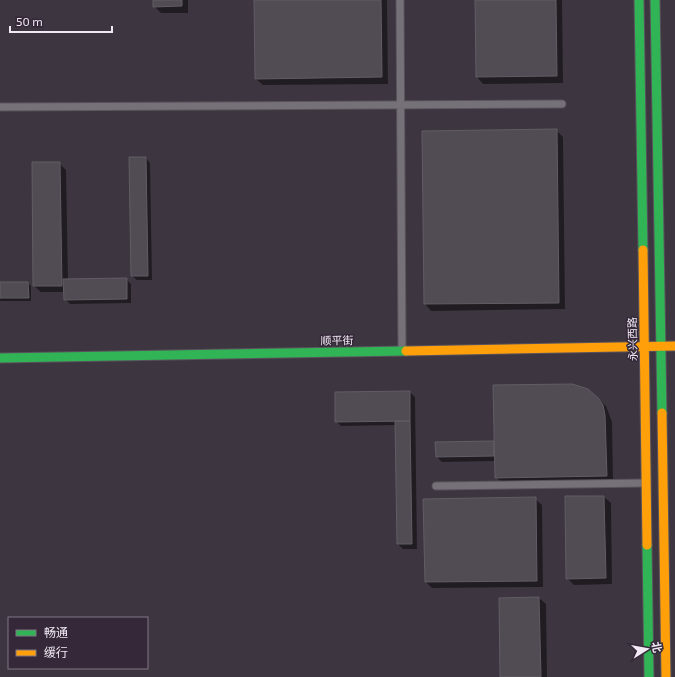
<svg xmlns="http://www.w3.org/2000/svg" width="675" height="677" viewBox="0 0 675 677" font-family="'Exo 2','Noto Sans SC',sans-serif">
<rect width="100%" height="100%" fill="#3d3640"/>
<!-- shadow -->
<path fill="#0007" d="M154 0H188V13H161L154 6Z
M255 0H387L388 84 263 85 256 79Z
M476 0H562L563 83 483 84 477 77Z
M556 130 563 137 565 309 431 311 425 304 423 132Z
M146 158 150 163 152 280H137L132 276Z
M59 163 66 170 68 280 126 279 131 284V303L70 304 65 299 64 292H41L34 286Z
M0 283H28L31 286V301H0Z
M410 392 415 397 417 549H403L398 544 396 425 341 426 336 421Z
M599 399 606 406 612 422 613 482 503 484 496 477V461L442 462 437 457 436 443 495 442Z
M604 497 611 503 612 584 574 585 567 578Z
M535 499 542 505 543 587 432 588 426 582Z
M539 598 546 604 547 677H501L500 599Z"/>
<!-- building -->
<path fill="#514c53" stroke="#625c65" d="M153 0H182V6L153 7Z
M254 0H381L382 77 255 79Z
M475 0H556L557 76 476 77Z
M557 129 559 303 424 304 422 131Z
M129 157H146L148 276H131Z
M32 162H60L62 286H33Z
M127 278V299L64 300 63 279Z
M0 282H28L29 298H0Z
M572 384 588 389 599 399 603 405 605 415 607 476 495 478 493 385Z
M410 391V421L335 422V392Z
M395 421H410L412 544H397Z
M494 441V456L436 457 435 442Z
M565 496H604L606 578 566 579Z
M536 497 537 581 425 582 423 499Z
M539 597 541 677H500L499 598Z"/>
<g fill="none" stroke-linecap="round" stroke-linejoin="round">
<!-- lane casing -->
<g stroke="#5a535c" stroke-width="9">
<path id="lane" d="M400 0 402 350
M0 107 562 104
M436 486 646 483"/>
</g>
<!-- fast casing -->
<g stroke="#5a535c" stroke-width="11">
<path id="fast" d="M639 0 643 250
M655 0 662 413
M0 358 406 351
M647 545 649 677"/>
</g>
<!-- slow casing -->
<g stroke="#5a535c" stroke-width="11">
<path id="slow" d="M643 250 647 545
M406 351 675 346
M662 413 666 677"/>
</g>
<!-- lane -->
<use href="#lane" stroke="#767178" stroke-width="7"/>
<!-- fast -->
<use href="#fast" stroke="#30b455" stroke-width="9"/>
<!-- slow -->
<use href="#slow" stroke="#ff9f0a" stroke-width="9"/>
</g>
<g text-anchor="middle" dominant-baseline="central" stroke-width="3" stroke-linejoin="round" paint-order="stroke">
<!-- street labels -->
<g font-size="11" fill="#f1eaf4" stroke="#342839">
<text transform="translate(632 339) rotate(-91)">永兴西路</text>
<text transform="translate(337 340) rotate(-1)">顺平街</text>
</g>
</g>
<!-- legend -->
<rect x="8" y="617" width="140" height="52" fill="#342839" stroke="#807684"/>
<rect x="16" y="630" width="20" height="6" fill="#30b455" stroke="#807684"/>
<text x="44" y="637" font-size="12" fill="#f1eaf4">畅通</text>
<rect x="16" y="650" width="20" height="6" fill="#ff9f0a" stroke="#807684"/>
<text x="44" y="657" font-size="12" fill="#f1eaf4">缓行</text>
<!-- north arrow -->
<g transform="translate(647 649) rotate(79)" stroke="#342839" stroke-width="3" paint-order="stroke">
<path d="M0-3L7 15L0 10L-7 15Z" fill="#f1eaf4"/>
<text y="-6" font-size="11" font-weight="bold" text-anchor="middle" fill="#f1eaf4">北</text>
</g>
<!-- scale -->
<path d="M10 26v6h102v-6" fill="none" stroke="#f1eaf4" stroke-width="2"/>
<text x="16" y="26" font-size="12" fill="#f1eaf4" stroke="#342839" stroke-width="3" paint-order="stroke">50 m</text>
</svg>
